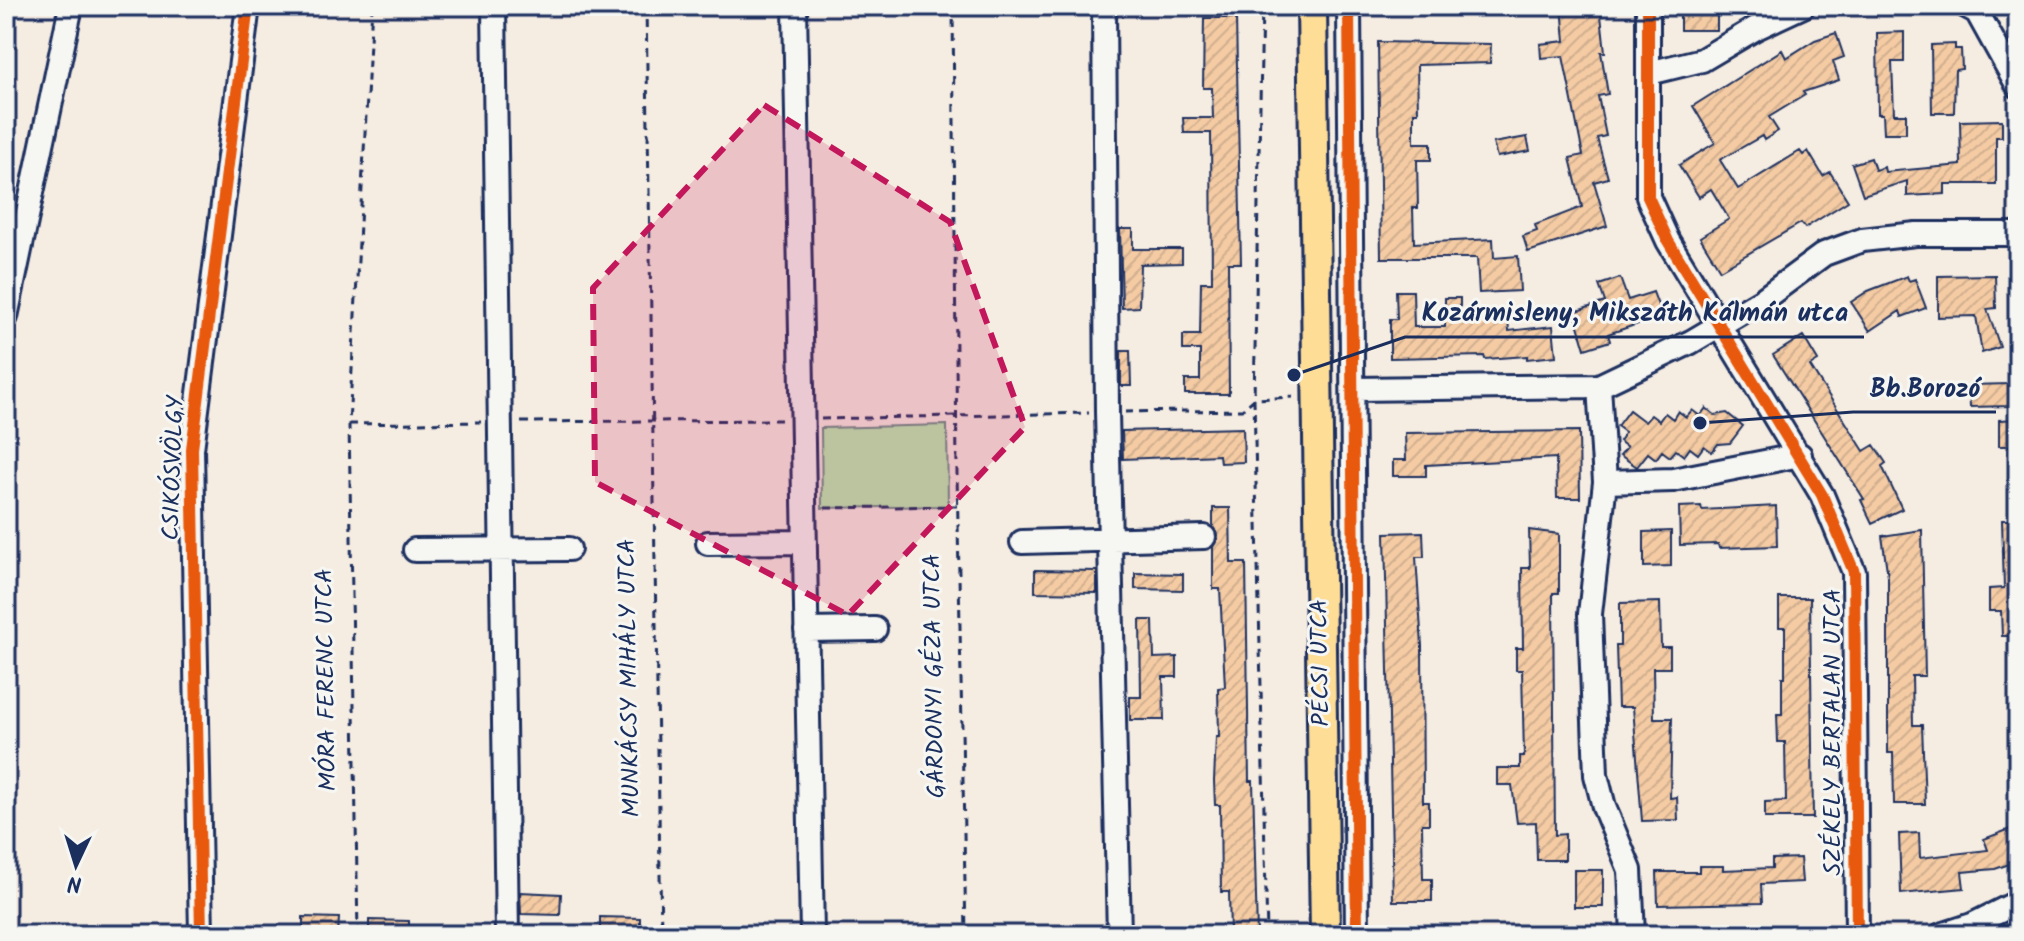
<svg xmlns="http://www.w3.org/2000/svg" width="2024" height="941" viewBox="0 0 2024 941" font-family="Kalam,sans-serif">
<defs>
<pattern id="building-hatch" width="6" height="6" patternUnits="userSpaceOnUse" patternTransform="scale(2)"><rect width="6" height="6" fill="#f4cba3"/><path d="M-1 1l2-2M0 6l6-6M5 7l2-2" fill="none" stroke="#d1af8f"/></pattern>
</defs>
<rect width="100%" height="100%" fill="#f6ede2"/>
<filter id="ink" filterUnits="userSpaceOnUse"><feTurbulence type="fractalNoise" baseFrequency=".0125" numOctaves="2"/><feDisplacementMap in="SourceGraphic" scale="16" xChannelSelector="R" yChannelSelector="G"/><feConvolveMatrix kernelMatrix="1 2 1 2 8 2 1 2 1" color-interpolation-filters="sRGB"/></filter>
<g filter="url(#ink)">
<!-- green -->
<path fill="#b9efb1" stroke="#6a8f88" stroke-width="2" d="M947 425 948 506 822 508 821 428Z"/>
<!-- building -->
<path fill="url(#building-hatch)" stroke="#1b2f5e" stroke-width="2" d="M1562 6H1600L1605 52H1601L1608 94 1598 96 1606 136 1597 138 1608 178 1594 182 1607 226 1528 252 1523 236 1537 231 1535 225 1582 207 1570 158 1583 155 1563 56 1541 58 1540 44 1565 41Z
M1680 6H1717V30H1680Z
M1204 18H1236L1241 263H1228L1229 394H1185V380H1200V350H1183V335H1200L1201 282H1212L1211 133H1184L1183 118H1213L1212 88H1203Z
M1904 32V62H1892L1894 114H1906V133H1884L1883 114H1878L1877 33Z
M1836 33 1844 57 1833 61 1839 80 1803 92 1805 95 1769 117 1778 131 1764 140 1762 136 1720 160 1738 189 1800 151 1803 155 1808 151 1823 176 1830 172 1848 201 1805 228 1801 223 1720 270 1700 237 1729 219 1711 189 1699 197 1679 165 1715 143 1693 106 1782 50 1786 58 1815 40Z
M1378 42 1491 44 1490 63 1417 65 1418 112H1414V143H1431V160H1417L1418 208H1413L1414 243 1493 239 1494 258 1518 256 1520 291 1479 293 1477 258H1381Z
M1955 44V49H1961L1962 69 1955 70 1954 113H1932L1931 45Z
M2002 120V137H1996V184H1945V194L1907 196V181L1863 195 1852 164 1871 158 1875 170 1884 167 1885 172 1961 165 1960 121Z
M1527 137 1530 151 1497 157 1493 143Z
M1120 229H1133V249H1182V263L1140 264 1139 307 1122 308Z
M1995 275 1996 308 1987 309 2000 347 1982 353 1976 316 1938 317V276Z
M1907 276 1909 281 1915 279 1926 308 1902 317 1900 311 1870 331 1851 302 1868 291Z
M1620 278 1628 300 1653 292 1662 316 1608 334 1610 341 1585 349 1574 312 1605 302 1599 285Z
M1396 291H1413L1414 327H1445V298H1460V322L1508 318 1509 331 1553 326 1556 356 1527 359V356L1485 359 1484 356 1390 358V319H1397Z
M1803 336 1818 361 1810 366 1864 451 1874 445 1886 463 1882 466 1902 509 1872 523 1861 500 1864 499 1773 355Z
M1121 351H1130L1131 386H1121Z
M2010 384 2011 406 1970 407 1969 385Z
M1706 408 1715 415 1727 413 1743 426 1730 443 1718 444 1712 452 1704 446 1698 454 1690 448 1684 456 1676 450 1670 457 1662 451 1656 459 1648 453 1637 467 1620 455 1627 447 1619 441 1625 432 1617 426 1629 410 1645 422 1651 415 1659 421 1665 413 1673 419 1678 411 1686 417 1692 410 1700 416Z
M2018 419V446H1999V420Z
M1243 428 1244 462 1220 463 1219 455 1123 459 1122 431Z
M1579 431 1580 498H1557L1556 458 1426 465V476H1393V460H1406L1405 433Z
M1701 506 1702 510 1776 506 1777 546 1719 548 1718 544 1680 545 1679 507Z
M1213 508H1230L1231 563H1246L1249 781H1253L1257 935H1230L1229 892H1221L1220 805H1215L1214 781 1216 737H1219L1218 688 1225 687 1220 589H1213V547L1218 537 1213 527Z
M2002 520H2018V636H2002L2001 611H1989V589L2004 588Z
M1529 530 1559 534V593H1553L1555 835 1565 834V860H1537L1536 822 1517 823 1512 785H1497V768H1520V756H1524L1522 670H1516V648H1523L1522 568H1530Z
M1922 530 1925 676H1912L1913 725H1922L1925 804H1894L1893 753H1888V577L1882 536Z
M1671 531V566L1644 567V532Z
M1423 532 1424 557H1416L1422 646 1423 802H1429V824H1422L1423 879H1432V901H1393L1385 533Z
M1035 570 1097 571V593L1035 592Z
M1135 573 1183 574V590L1135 589Z
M1779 598H1810L1813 818H1765V802L1786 801 1785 742H1778L1777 714H1782V677H1785V627H1779Z
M1660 602 1661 647H1670V668H1653L1654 718H1672L1670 798 1677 797 1678 820 1642 821 1633 707H1618L1616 646H1620V603Z
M1140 620H1153L1154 658 1177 657V677H1163L1164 720H1130V697H1141Z
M2018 826V861L1995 869 1962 872 1964 888 1901 894 1899 834 1919 833 1920 858 1988 850 1984 839Z
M1800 858 1802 882 1761 884 1762 903 1658 905 1657 872H1699V866H1723V870L1772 868V859Z
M1574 870H1603V907H1574Z
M520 892 561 894 560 915 521 914Z
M303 917 339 918 338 935H303Z
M600 917 640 918V935H600Z
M369 920 409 921V935H369Z"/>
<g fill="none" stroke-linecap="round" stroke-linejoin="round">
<!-- minor casing -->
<g stroke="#1b2f5e" stroke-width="28">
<path id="minor" d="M494 6 507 935
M795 6 812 935
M1104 6 1107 412 1119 935
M1349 6 1357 935
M1648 6V197L1668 241 1822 495 1854 572 1857 935
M1966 6 1977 12 2018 86
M1649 73 1702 60 1756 28 1803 6
M6 317 71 6
M1599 386 1605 482 1590 614 1596 775 1604 807 1630 870 1633 935
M1353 389 1599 386 1691 342 1762 300 1824 254 1862 240 1916 234H2018
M1605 482 1673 480 1800 455
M1022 542 1204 537
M708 543 805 542
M415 550 569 549
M806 630 875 629
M201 935 192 449 248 6
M1941 935 1972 925 2018 902"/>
</g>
<!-- major casing -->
<g stroke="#1b2f5e" stroke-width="34">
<path id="major" d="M1312 6 1325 935"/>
</g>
<!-- path -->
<path stroke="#1b2f5e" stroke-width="3" stroke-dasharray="8 6" stroke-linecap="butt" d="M646 6 661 935
M953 6 957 473 966 935
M1262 6 1254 399 1267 935
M1125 412 1242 410 1254 399 1293 397
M821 419 1089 413
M521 422 781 420
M349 424 481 422
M825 508 957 506
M358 935 349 424 372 6"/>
<!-- minor -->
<use href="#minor" stroke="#f6f6f2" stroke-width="22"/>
<!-- major -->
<use href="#major" stroke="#fedd96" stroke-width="28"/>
<!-- cycleway casing -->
<g stroke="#f6f6f2" stroke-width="17">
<path id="cycleway" d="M1349 6 1357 935
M1648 6V197L1668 241 1822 495 1854 572 1857 935
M201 935 192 449 248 6"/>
</g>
<!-- cycleway -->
<use href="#cycleway" stroke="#e8590c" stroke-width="12"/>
</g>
</g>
<!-- marked area -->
<path fill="#c2185b" fill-opacity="0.2" stroke="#c2185b" stroke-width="6" stroke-dasharray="16 10" stroke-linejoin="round" d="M764 105 950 222 1025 427 848 615 595 482 593 288Z"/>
<g text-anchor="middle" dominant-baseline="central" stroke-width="6" stroke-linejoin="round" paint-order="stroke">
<!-- street labels -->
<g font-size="24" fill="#1b2f5e" stroke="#f6f6f2">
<text transform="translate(174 468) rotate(-88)">CSIKÓSVÖLGY</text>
<text transform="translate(1321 663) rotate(-91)">PÉCSI UTCA</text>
<text transform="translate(935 676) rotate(-91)">GÁRDONYI GÉZA UTCA</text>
<text transform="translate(630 678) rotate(-91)">MUNKÁCSY MIHÁLY UTCA</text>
<text transform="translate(327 680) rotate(-91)">MÓRA FERENC UTCA</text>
<text transform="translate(1833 732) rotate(-90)">SZÉKELY BERTALAN UTCA</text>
</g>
</g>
<!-- callouts -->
<path fill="none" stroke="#1b2f5e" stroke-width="3" d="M1294 375L1405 337H1864M1700 423L1853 412H1996"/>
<g fill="#1b2f5e" stroke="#f6f6f2" stroke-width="3">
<circle cx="1294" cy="375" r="8"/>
<circle cx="1700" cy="423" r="8"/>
</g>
<g font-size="26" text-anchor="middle" font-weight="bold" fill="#1b2f5e" stroke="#f6f6f2" stroke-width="6" stroke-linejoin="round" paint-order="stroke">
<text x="1635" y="321">Kozármisleny, Mikszáth Kálmán utca</text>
<text x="1925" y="397">Bb.Borozó</text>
</g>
<!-- margin -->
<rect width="2024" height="941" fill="none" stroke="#f6f6f2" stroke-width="32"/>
<rect x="16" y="16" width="1992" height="909" fill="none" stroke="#1b2f5e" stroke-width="3" filter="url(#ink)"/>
<!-- north arrow -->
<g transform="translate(76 865) rotate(184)" stroke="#f6f6f2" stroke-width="6" paint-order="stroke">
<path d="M0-6L14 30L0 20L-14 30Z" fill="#1b2f5e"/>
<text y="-12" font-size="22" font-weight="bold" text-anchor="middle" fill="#1b2f5e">N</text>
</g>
</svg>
